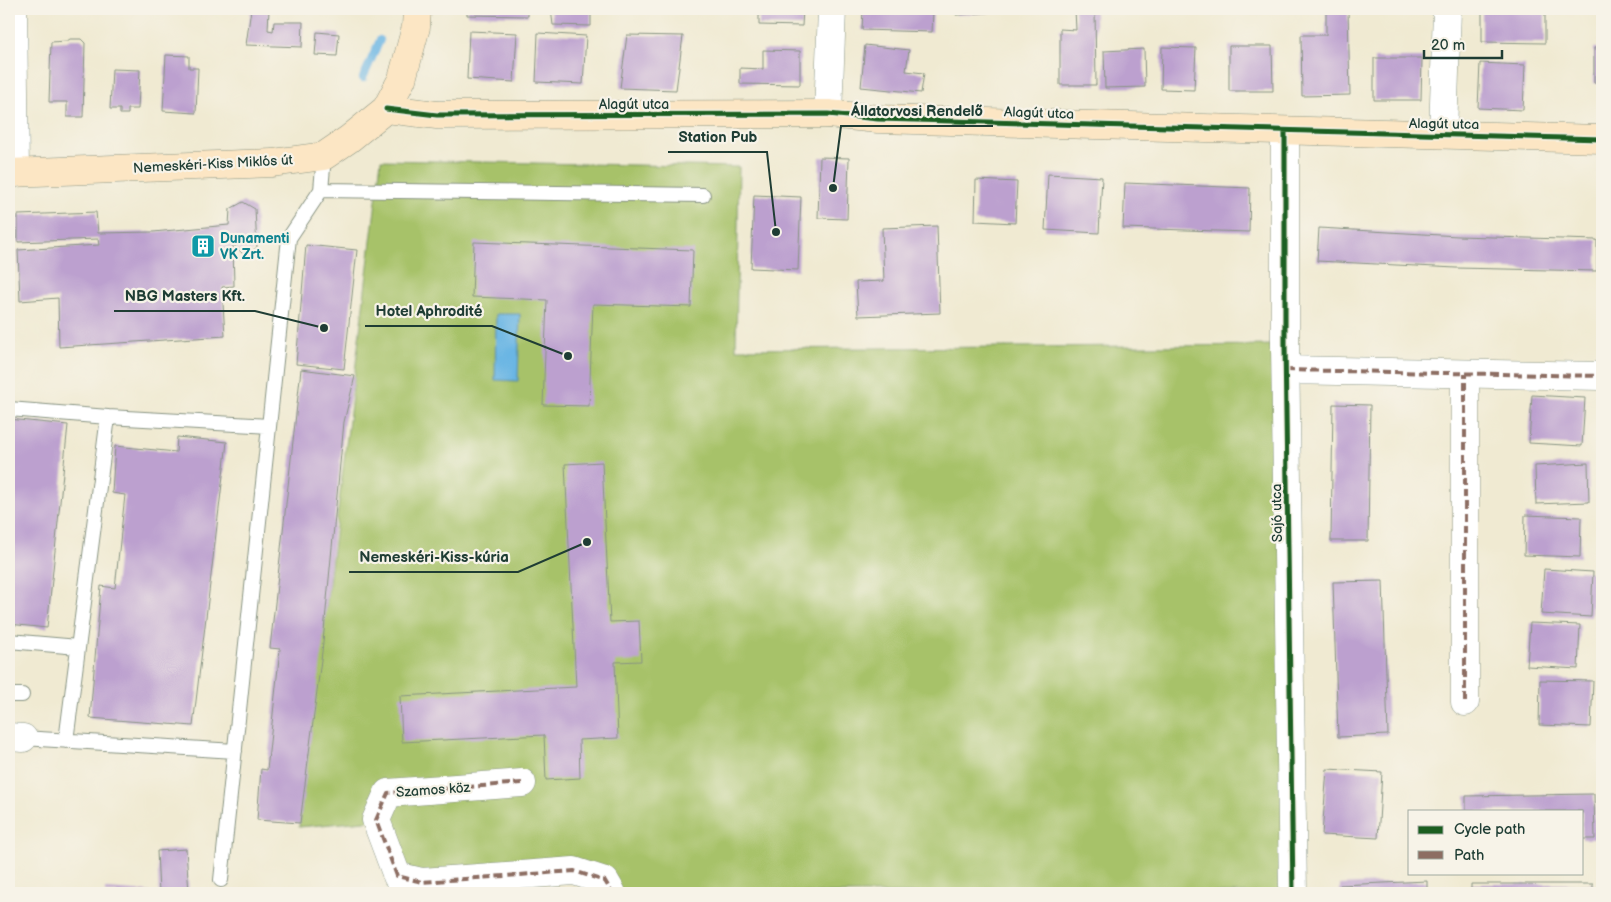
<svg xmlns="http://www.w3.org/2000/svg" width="1611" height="902" viewBox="0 0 1611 902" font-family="'Balsamiq Sans',sans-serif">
<rect width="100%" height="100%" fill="#f7f3e8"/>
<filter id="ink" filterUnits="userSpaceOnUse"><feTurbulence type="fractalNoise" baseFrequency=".02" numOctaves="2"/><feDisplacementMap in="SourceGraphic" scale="10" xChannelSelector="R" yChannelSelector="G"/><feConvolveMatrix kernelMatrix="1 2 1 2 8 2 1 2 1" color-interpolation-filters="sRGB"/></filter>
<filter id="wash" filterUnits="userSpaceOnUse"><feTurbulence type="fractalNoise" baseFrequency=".0096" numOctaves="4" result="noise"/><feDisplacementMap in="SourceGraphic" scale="20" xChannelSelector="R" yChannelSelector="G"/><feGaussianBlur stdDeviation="1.12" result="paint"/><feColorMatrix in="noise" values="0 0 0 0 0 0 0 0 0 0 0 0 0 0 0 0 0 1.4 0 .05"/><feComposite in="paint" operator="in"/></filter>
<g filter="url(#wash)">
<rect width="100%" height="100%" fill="#f0ead2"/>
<!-- green -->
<path fill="#a7c269" stroke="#63804e" d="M381 160 739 167 736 349 1285 345 1293 893H612L605 881 397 876 376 820 299 827Z"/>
<!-- water -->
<path fill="#6bb6e4" stroke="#457a8c" d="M496 314H520L518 381 495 380Z"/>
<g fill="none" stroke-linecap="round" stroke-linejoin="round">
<!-- stream -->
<path stroke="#6bb6e4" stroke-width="8" d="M387 14 388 9
M363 78 380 40"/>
</g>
<g id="blocks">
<!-- building -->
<path fill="#bca0cf" d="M251 9H269L268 30 273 31 274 22H303L302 47 246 45Z
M467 9H528V16L467 15Z
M551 9H591V26L553 25Z
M759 9H803L802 26 759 25Z
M863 9H920V11H933L932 32 862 30Z
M956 9H995V12L956 15Z
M1075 9H1095L1096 85H1060V29L1076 30Z
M1326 9H1348L1350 95 1302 96 1301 35H1326Z
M1482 9H1545V43L1482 42Z
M469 31 517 33 514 82 467 79Z
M317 32 339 34 337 56 315 55Z
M538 33 586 36 583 84 536 82Z
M627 35 683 36 676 90 620 88Z
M70 39H81L85 43 83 117H67V102H49L51 42 67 41Z
M865 45 909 50 906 71 924 73 921 93 861 87Z
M1229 46H1272L1273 91H1229Z
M1162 47 1196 48 1194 90 1161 89Z
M1594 48H1602V84L1594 83Z
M1144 49 1145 87 1105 88 1104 51Z
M763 50 800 51V85L740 84V68L763 69Z
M166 55 189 56V68H198L196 113 163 111Z
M1374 58H1422L1421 100H1374Z
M1480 63 1525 65 1523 110 1478 108Z
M112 69 140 70 138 109H128V114H120V109H110Z
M820 157 849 158 847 219 818 218Z
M1048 174 1102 177 1099 233 1045 230Z
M976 180 1017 182 1015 223 975 221Z
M1125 183 1250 188 1249 232 1123 228Z
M754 195 801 197 798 270 751 268Z
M243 202 255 209 257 248 244 255 233 244 234 286 222 287 225 336 59 347 58 298 20 301 18 250 99 245 98 239 18 242V215L96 212 98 233 153 232 229 225 230 209Z
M13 211 15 239H9V212Z
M937 226 940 313 858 316 856 282 884 281 882 228Z
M1319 228 1458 236 1597 240V271L1456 268 1317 261Z
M474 242 693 250 691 307 593 304 589 406 543 405 547 300 472 297Z
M306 245 357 250 344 369 296 364Z
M301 369 355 376 344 422 322 652 300 823 257 820 261 769 267 770 280 649 270 648Z
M1532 395 1585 398 1582 446 1529 443Z
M1333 404 1370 405 1368 541H1331Z
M9 419 68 425 47 628 9 624Z
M177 437 227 442 193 726 90 718 101 586 115 588 125 495 112 493 115 446 176 452Z
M602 462 610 622 639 621 641 661 615 662 618 738 579 740 580 778 546 780 544 735 402 742 400 696 576 687 565 464Z
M1588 463 1589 502 1536 504 1535 466Z
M1525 515 1581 517 1580 557 1524 555Z
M1544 569 1593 572 1591 617 1541 614Z
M1383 581 1388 735 1338 737 1333 582Z
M1530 623 1580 625 1578 669 1527 666Z
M1540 680 1593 681 1591 727 1539 725Z
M1327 769 1382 772 1378 838 1322 835Z
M1594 794 1595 839H1582V811H1466V796Z
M186 849 189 893H159L157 851Z
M1427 881V893H1340V885Z
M1471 884H1593V893H1471Z
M105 889 150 892V893H105Z"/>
</g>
</g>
<g filter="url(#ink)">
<use href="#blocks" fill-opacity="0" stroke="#889483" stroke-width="1"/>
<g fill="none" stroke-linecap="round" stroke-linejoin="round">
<!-- lane casing -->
<g stroke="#889483" stroke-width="16">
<path id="lane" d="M324 156 321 190 703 195
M9 409 108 417
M9 641 78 647
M9 695H22
M23 738 235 751
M66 741 108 417 269 426
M221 880 289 238 321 190"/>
</g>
<!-- street casing -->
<g stroke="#889483" stroke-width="29">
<path id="street" d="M13 9 15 173
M828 114 832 9
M1285 131V345L1293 893
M1443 134 1447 9
M1286 370 1602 376
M1465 702V374
M9 737 23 738
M522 783 388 793 376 820 397 876 422 882 574 871 605 881 612 893"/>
</g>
<!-- secondary casing -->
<g stroke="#889483" stroke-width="29">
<path id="secondary" d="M386 109 437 115 828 114 878 119 1602 139
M9 173 272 163 324 156 349 139 386 109 402 79 416 27 417 9"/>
</g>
<!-- lane -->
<use href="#lane" stroke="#fff" stroke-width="14"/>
<!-- street -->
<use href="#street" stroke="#fff" stroke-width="28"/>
<!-- secondary -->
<use href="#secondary" stroke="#fce6c4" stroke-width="28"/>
<!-- quiet -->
<path stroke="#8d6e63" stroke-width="4" stroke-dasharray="8 4" stroke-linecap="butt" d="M1286 370 1602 376
M1465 702V374
M522 783 388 793 376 820 397 876 422 882 574 871 605 881 612 893"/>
<!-- cycleway casing -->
<g stroke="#f7f3e8" stroke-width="8">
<path id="cycleway" d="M386 109 437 115 828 114 878 119 1602 139
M1285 131V345L1293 893"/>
</g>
<!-- cycleway -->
<use href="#cycleway" stroke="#1b5e20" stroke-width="5"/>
</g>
</g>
<!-- icons -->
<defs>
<g id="building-square" transform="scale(1.25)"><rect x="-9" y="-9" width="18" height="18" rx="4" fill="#0f9aa8" stroke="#f7f3e8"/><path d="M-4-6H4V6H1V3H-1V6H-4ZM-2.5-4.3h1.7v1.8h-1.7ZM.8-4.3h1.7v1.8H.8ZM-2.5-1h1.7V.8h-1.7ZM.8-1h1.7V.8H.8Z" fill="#fff"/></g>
</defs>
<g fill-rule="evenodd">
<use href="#building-square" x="203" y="246"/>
</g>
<g text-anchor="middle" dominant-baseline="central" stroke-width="4.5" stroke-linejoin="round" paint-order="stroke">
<!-- street labels -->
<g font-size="14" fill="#1f3d34" stroke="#f7f3e8">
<text x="634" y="104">Alagút utca</text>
<text transform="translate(1039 113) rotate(2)">Alagút utca</text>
<text transform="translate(1444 124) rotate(1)">Alagút utca</text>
<text transform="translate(213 164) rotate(-3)">Nemeskéri-Kiss Miklós út</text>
<text transform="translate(1277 513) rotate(-91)">Sajó utca</text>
<text transform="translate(433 790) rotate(-4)">Szamos köz</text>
</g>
<!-- culture labels -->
<g font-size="14" font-weight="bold" fill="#0d838f" stroke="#f7f3e8" text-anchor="start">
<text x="220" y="238">Dunamenti<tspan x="220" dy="16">VK Zrt.</tspan></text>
</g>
</g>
<!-- callouts -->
<path fill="none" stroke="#1f3d34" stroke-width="2" d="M833 188L841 126H993M776 232L767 152H668M324 328L255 311H114M568 356L492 326H365M587 542L518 572H349"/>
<g fill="#1f3d34" stroke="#f7f3e8" stroke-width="2">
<circle cx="833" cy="188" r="5"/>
<circle cx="776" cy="232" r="5"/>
<circle cx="324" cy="328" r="5"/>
<circle cx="568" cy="356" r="5"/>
<circle cx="587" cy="542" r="5"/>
</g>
<g font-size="15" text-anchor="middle" font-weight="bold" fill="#1f3d34" stroke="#f7f3e8" stroke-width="4.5" stroke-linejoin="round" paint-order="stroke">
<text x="917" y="116">Állatorvosi Rendelő</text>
<text x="718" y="142">Station Pub</text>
<text x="185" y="301">NBG Masters Kft.</text>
<text x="429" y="316">Hotel Aphrodité</text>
<text x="434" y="562">Nemeskéri-Kiss-kúria</text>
</g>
<!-- margin -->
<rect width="1611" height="902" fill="none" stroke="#f7f3e8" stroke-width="30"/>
<!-- legend -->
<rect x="1408" y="810" width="175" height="65" fill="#f7f3e8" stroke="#a1aaa0"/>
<rect x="1418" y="826" width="25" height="8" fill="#1b5e20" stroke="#a1aaa0"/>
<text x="1454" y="834" font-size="15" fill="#1f3d34">Cycle path</text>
<rect x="1418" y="851" width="25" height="8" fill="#8d6e63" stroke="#a1aaa0"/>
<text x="1454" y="860" font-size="15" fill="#1f3d34">Path</text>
<!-- scale -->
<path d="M1424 50v8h78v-8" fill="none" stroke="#1f3d34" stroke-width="2.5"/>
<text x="1431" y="50" font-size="15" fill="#1f3d34" stroke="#f7f3e8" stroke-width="4" paint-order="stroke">20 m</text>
</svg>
